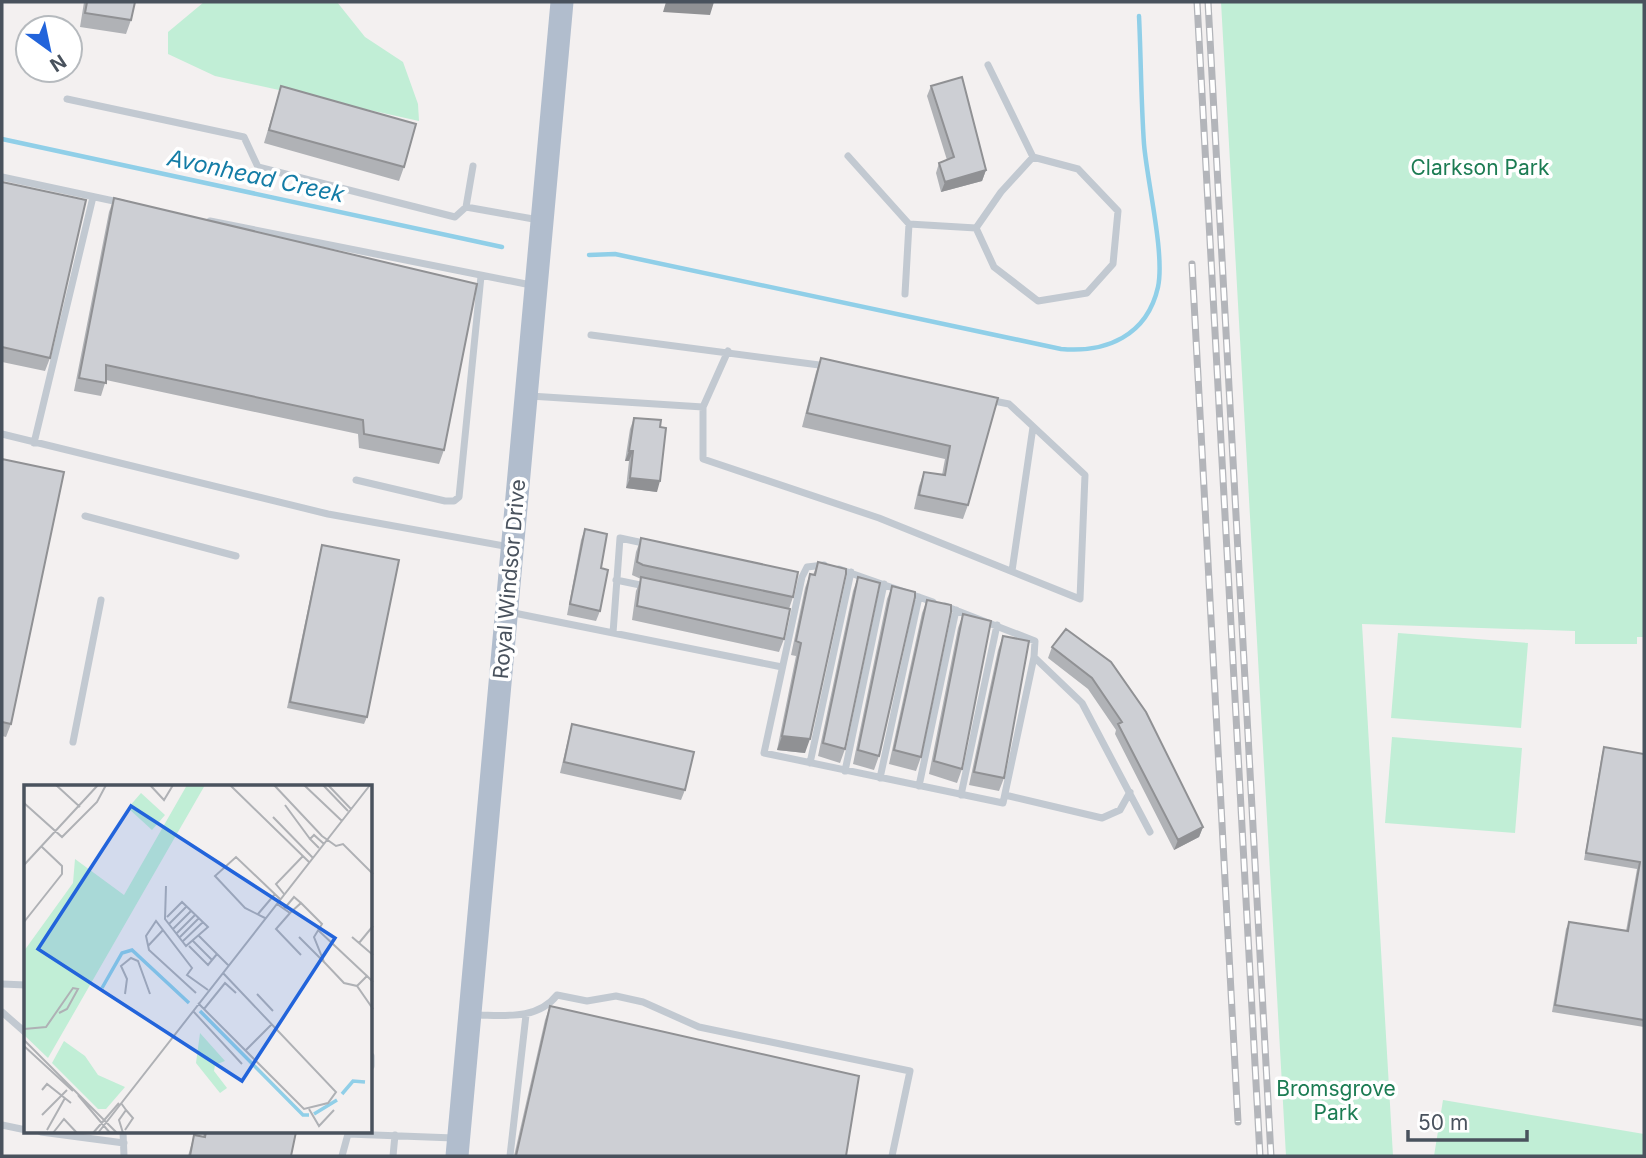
<svg xmlns="http://www.w3.org/2000/svg" width="1646" height="1158" viewBox="0 0 1646 1158" font-family="Inter,sans-serif">
<rect width="100%" height="100%" fill="#f3f0f0"/>
<!-- green -->
<path fill="#c1eed6" d="M204 2H337L365 37 403 62 418 104 419 121 215 76 168 54V32Z
M1221 2H1644V637H1637V644H1575V631L1362 624 1393 1156H1286Z
M1398 633 1528 643 1521 728 1391 718Z
M1392 737 1522 748 1515 833 1385 823Z
M1443 1100 1644 1134V1156H1434Z"/>
<g fill="none" stroke-linecap="round" stroke-linejoin="round">
<!-- stream -->
<path stroke="#90cfe8" stroke-width="4.5" d="M2 139 502 247
M589 255 615 254 1061 349C1106 353 1147 336 1158 287 1165 254 1147 181 1144 144 1141 101 1141 58 1139 16"/>
<!-- service -->
<path stroke="#c2c9d1" stroke-width="7" d="M67 99 244 137 258 167 455 217 466 207 539 220
M848 156 909 224 976 228 994 267 1038 301 1087 293 1113 264 1118 211 1078 169 1033 157 988 65
M2 177 123 203
M466 207 473 166
M210 221 531 285
M976 228 1001 192 1033 157
M905 294 909 224
M591 335 827 366
M530 396 703 407V459L879 518 1080 599 1085 475 1009 404 989 400
M703 407 728 351
M2 434 328 514 510 547
M34 443 93 197
M356 480 445 501H454L459 497 481 276
M85 516 236 556
M824 565 807 567 802 577 764 753 1003 803 1034 657
M839 569 933 602
M1012 571 1033 427
M616 580 645 586
M945 606 1035 641 1034 657 1082 703 1150 832
M509 612 782 667
M613 633 620 538 648 544
M73 742 101 600
M810 763 851 572
M845 771 884 584
M880 778 919 597
M919 786 956 610
M961 795 997 625
M1005 795 1102 818 1120 810 1130 792
M2 984 26 985
M2 1012 26 1033
M474 1015C502 1015 537 1021 557 995L587 1001 616 996 643 1002 699 1027 910 1071 892 1156
M371 1056V1066
M2 1125 26 1130
M41 1132 124 1143
M123 1132 124 1156
M342 1156 348 1134 454 1138
M393 1156 395 1135
M510 1156 526 1015"/>
<!-- primary -->
<path stroke="#b1bdcd" stroke-width="23" d="M457 1156 562 2"/>
<!-- rail casing -->
<g stroke="#b3b5ba" stroke-width="7">
<path id="rail" d="M1197 2 1260 1156
M1208 2 1271 1156
M1192 264 1238 1122"/>
</g>
<!-- rail -->
<use href="#rail" stroke="#fff" stroke-width="4.5" stroke-dasharray="13" stroke-linecap="butt"/>
</g>
<!-- wall -->
<path fill="#b0b2b6" d="M84 2H135L131 20 126 34 80 27Z
M281 86 404 167 399 181 264 143Z
M931 86 986 170 982 181 941 192 936 173 939 163 947 160 927 96Z
M2 182 50 358 45 371 2 362Z
M114 198 444 450 439 464 359 448 358 434 106 380 101 396 74 391 109 212Z
M821 358 998 398 968 505 963 519 914 509 919 486 924 472 942 475 945 459 802 427 816 372Z
M634 418 657 492 626 488 629 461H625L630 429Z
M2 459 11 724 6 737 2 736Z
M585 529 601 568 600 611 596 621 567 615 581 540Z
M641 538 793 597 789 609 784 639 779 652 632 620 636 591 641 579 632 575 636 552Z
M322 545 367 717 364 724 287 708 320 552Z
M818 562 805 753 777 750 796 656 791 655 805 588 810 574 813 575Z
M858 577 845 749 840 763 818 756 853 591Z
M892 586 879 756 874 770 853 764 887 599Z
M927 600 921 757 916 771 889 764 922 613Z
M963 614 962 769 957 783 929 774 958 628Z
M1003 636 1004 778 999 791 969 785 998 650Z
M1052 647 1111 662 1203 827 1199 837 1174 850 1115 734 1116 730 1088 689 1048 658Z
M572 724 685 790 681 800 560 773 569 735Z
M1604 747 1644 754V1027L1552 1012 1566 929 1569 922 1626 931 1637 869 1584 860 1602 754Z
M550 1006 846 1156H514L545 1020Z
M204 1132H296L291 1156H188L194 1135 203 1137Z"/>
<!-- shaded-wall -->
<path fill="#909194" d="M666 2H714L710 15 663 12Z
M986 170 982 181 941 192 945 182Z
M629 451H633L629 461H625Z
M630 478 660 481 657 492 626 488Z
M782 736 810 739 805 753 777 750Z
M1203 827 1199 837 1174 850 1178 840Z"/>
<!-- building -->
<path fill="#cdcfd4" stroke="#909194" stroke-width="2" d="M87 2H135L131 20 85 13Z
M962 77 986 170 945 182 939 163 954 157 931 86Z
M281 86 416 124 404 167 269 130Z
M2 182 86 200 50 358 2 347Z
M114 198 477 284 444 450 364 434 363 420 106 365V383L79 378Z
M821 358 998 398 968 505 919 495 924 472 945 475 950 446 807 413Z
M634 418 661 420 660 427 666 428 660 481 630 478 633 451H629Z
M2 459 64 472 11 724 2 722Z
M585 529 607 534 601 568 608 570 600 611 570 604Z
M641 538 798 572 793 597 643 565 637 562Z
M322 545 399 560 367 717 290 702Z
M818 562 846 569V574L810 739 782 736 801 643 796 641 810 574 815 575Z
M641 577 790 609 784 639 637 606Z
M858 577 880 583 845 749 823 743Z
M892 586 915 592V597L879 756 858 750Z
M927 600 951 605V612L921 757 894 750Z
M963 614 991 621 962 769 934 761Z
M1066 629 1111 662 1146 712 1203 827 1178 840 1118 724 1122 722 1092 678 1052 647Z
M1003 636 1029 641 1004 778 974 772Z
M572 724 694 752 685 790 564 762Z
M1604 747 1644 754V1020L1555 1005 1569 922 1628 931 1640 862 1586 853Z
M550 1006 859 1076 846 1156H516Z
M206 1132H296L291 1156H190L194 1135 205 1137Z"/>
<g text-anchor="middle" dominant-baseline="central" stroke-width="7" stroke-linejoin="round" paint-order="stroke">
<!-- park labels -->
<g font-size="21" fill="#1c7c53" stroke="#fff">
<text x="1480" y="167">Clarkson Park</text>
<text x="1336" y="1088">Bromsgrove<tspan x="1336" dy="24">Park</tspan></text>
</g>
<!-- street labels -->
<g font-size="21" fill="#49525d" stroke="#fff">
<text transform="translate(509 579) rotate(-85)">Royal Windsor Drive</text>
</g>
<!-- water labels -->
<g font-size="23" font-style="italic" fill="#137ca6" stroke="#fff">
<text transform="translate(256 176) rotate(12)">Avonhead Creek</text>
</g>
</g>
<!-- overview -->
<g transform="translate(24 785)">
<rect width="348" height="348" fill="#f3f0f0"/>
<path d="M163 0H181L24 273 0 250V166L49 98 51 74 100 110ZM117 8 141 30 128 45 104 23ZM176 248 201 276 191 280 190 286 203 303 196 308 172 278ZM40 256 61 271 74 290 101 302 82 324H74L28 278Z" fill="#c1eed6"/>
<path fill="none" stroke="#90cfe8" stroke-width="3.5" d="M78 203 98 168 108 165 165 218M176 226 279 330H285M318 309 329 296 341 297M290 329 313 315"/>
<path fill="none" stroke="#afb1b5" stroke-width="2" d="M32 0 56 22M126 0 140 15 149 0M206 0 285 77M250 0 298 51 312 61 319 59 349 89M280 0 318 36M299 0 324 26M304 0 327 24M0 18 38 52 73 17 82 0M261 20 286 54M249 32 289 73M295 63 286 54 290 50 300 59M0 80 74 0M142 101 141 134 162 161 184 142 158 117 143 132M260 109 252 99 279 71M253 119 266 128 277 118 298 139 290 152 300 177 320 198 333 201 349 224M260 124 270 112 277 118M266 128 252 144 277 170M234 129 251 109M241 133 221 123 191 91 212 72 256 114M0 137 38 89V81L18 62M145 139 163 121M149 144 167 126M294 145 343 191M152 149 171 130M175 151 204 180M275 152 300 177M328 152 349 170M155 153 175 133M169 156 188 175M158 157 179 137M335 158 349 141M124 161 139 145M165 161 184 180 193 169M333 201 343 191 349 197M172 208 125 165 122 151 132 136 168 183 163 190 184 205M101 209 103 194 97 181 107 173 114 176 126 209M233 209 249 226M174 218 280 324 304 318 312 307 199 188M180 224 201 198 212 208M169 226 218 279M0 244 22 242 49 203 54 204 43 224 35 228M0 255 93 348M0 261 49 306M222 265 248 239M18 305 23 299 47 318M54 310 86 348M97 318 102 325 95 335 99 348M285 324 295 341 310 325M18 330 43 305M23 345 41 313M101 345 109 333 102 325M29 348 40 334 53 348M69 348 95 318M74 348 346 0"/>
<path fill="#2264db" fill-opacity="0.15" stroke="#2264db" stroke-width="3.5" d="M107 21 311 153 218 296 14 164Z"/>
<rect width="348" height="348" fill="none" stroke="#49525d" stroke-width="3.5"/>
</g>
<!-- border -->
<rect width="1646" height="1158" fill="none" stroke="#49525d" stroke-width="7"/>
<!-- north arrow -->
<g transform="translate(49 49) rotate(147)"><circle r="33" fill="#ffffff" stroke="#b6babe" stroke-width="2"/>
<path d="M0-5L12 26L0 18L-12 26Z" fill="#2264db"/>
<text y="-10" font-size="19" font-weight="bold" text-anchor="middle" fill="#49525d">N</text>
</g>
<!-- scale -->
<path d="M1408 1130v10h119v-10" fill="none" stroke="#49525d" stroke-width="3.5"/>
<text x="1418" y="1130" font-size="21" fill="#49525d" stroke="#ffffff" stroke-width="5" paint-order="stroke">50 m</text>
</svg>
